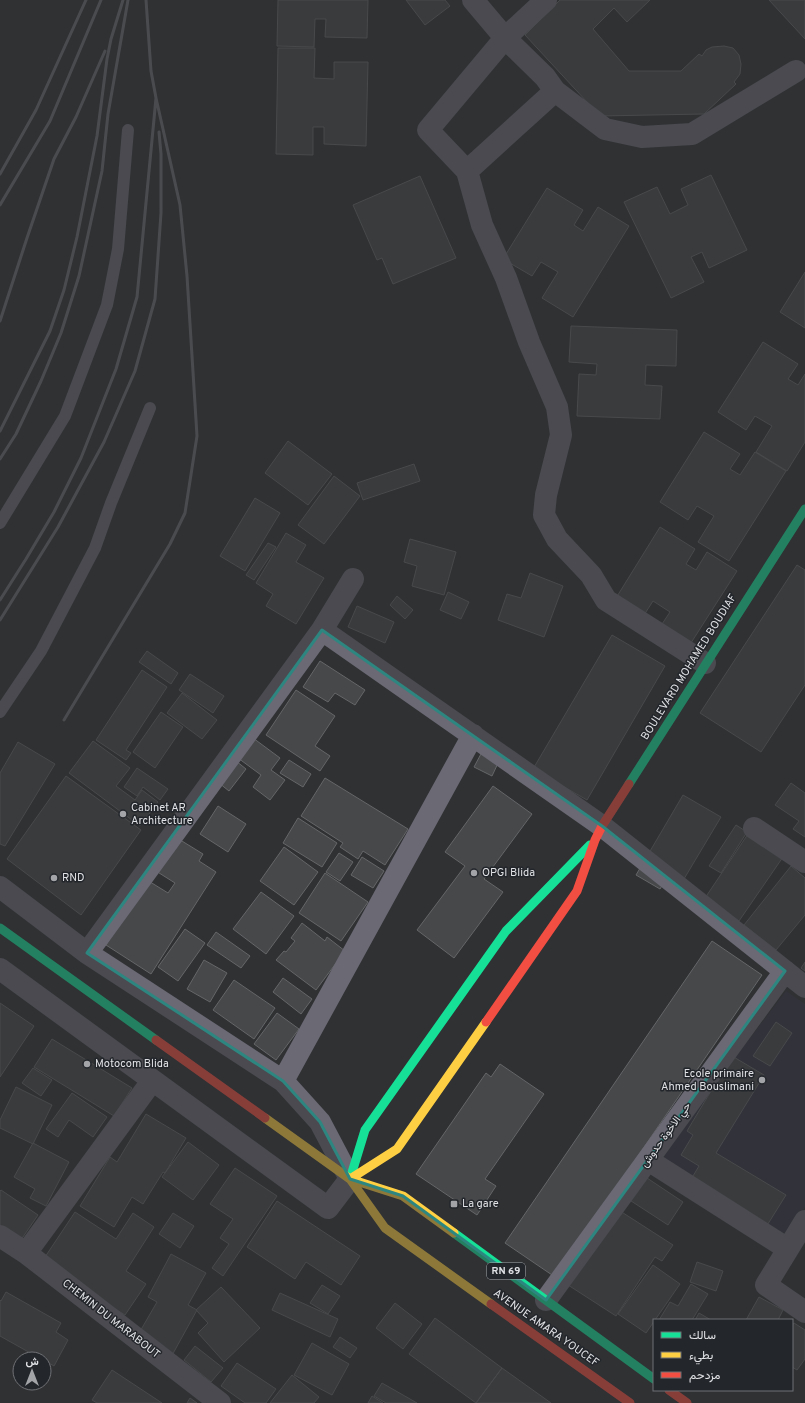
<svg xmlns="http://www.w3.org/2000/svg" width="805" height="1403" viewBox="0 0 805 1403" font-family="Overpass,Vazirmatn,sans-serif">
<rect width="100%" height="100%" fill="#2f3133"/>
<!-- education -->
<path fill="#363443" d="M786 991 805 1004V1207L786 1237 660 1156Z"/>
<!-- building -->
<path fill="#46484a" stroke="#646668" d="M278 0H368L367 38 325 37 326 19H315L314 47 277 46Z
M406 0H445L450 6 425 25Z
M560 0H650L627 22 614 8 593 29 629 71H681L699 54 702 56 706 50 712 47 724 46 733 48 739 55 741 64 740 74 734 82 736 84 704 114 600 116 525 35Z
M769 0H805V39Z
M278 48H315L314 78 334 79V62H368L366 146 324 144V127H313V155L276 154Z
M711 175 747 250 709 268 702 252 691 257 704 282 671 298 624 202 657 187 670 214 688 205 681 189Z
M420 176 456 258 393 284 382 258 377 260 353 205Z
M547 188 583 210 574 225 583 231 598 207 629 226 573 317 542 298 558 272 541 262 532 276 503 259Z
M805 272V328L780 312Z
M571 326 677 330 676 366 646 365 645 385 662 386 660 419 577 416 579 374 596 375 597 364 569 362Z
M763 342 798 364 788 379 798 385 805 374V442L787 471 756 452 772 426 755 416 746 430 718 412Z
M704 432 740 454 730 469 740 475 755 452 786 471 729 561 698 542 714 516 697 506 688 520 660 502Z
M288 441 332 474 308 505 265 473Z
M414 464 420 481 363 500 357 483Z
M334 476 360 496 324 544 298 525Z
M255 498 280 513 245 571 220 556Z
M660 527 695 549 686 564 696 570 707 552 737 571 689 646 660 627 670 612 653 601 644 615 616 598Z
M286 533 306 545 296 562 324 578 296 624 266 606 273 594 256 583Z
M410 539 456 552 444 595 412 586 417 566 404 562Z
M268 543 276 547 254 580 246 575Z
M797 565 805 570V685L761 752 700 713Z
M530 573 563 586 544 637 498 620 507 594 521 598Z
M448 592 469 602 461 619 440 610Z
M397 596 413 610 405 619 390 605Z
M357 606 394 622 385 643 348 627Z
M612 635 665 666 587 800 533 769Z
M147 651 178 673 171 684 139 662Z
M320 661 365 690 355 705 335 693 328 702 303 687Z
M142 670 167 687 126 750 131 753 126 760 96 740Z
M190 674 224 696 213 713 179 690Z
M296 690 335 716 315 746 330 756 320 771 266 735Z
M182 693 217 720 202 739 167 713Z
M161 712 183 727 155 768 133 752Z
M253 738 280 758 271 770 285 780 270 800 253 787 261 775 238 758Z
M93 741 130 768 116 786 135 800 142 790 158 802 140 826 69 773Z
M18 742 55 764 5 846 0 844V773Z
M482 752 499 761 492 776 474 767Z
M289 760 311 774 303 787 280 773Z
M236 761 246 769 229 791 219 783Z
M137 768 168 789 160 800 143 787 137 796 124 787Z
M66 776 141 830 81 915 7 859Z
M325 778 408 829 385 865 363 851 358 859 340 847 343 843 301 816Z
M791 783 805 793V837L793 829 799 821 775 805Z
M493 786 532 814 484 879 503 892 454 958 417 930 465 866 445 852Z
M683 795 721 817 678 889 665 881 660 889 636 875Z
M218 806 246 824 228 852 200 834Z
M298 818 337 843 322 867 283 843Z
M736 825 747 832 721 873 709 866Z
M748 834 783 857 739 921 705 898Z
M177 838 203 854 199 861 216 872 151 974 106 945 147 880 168 893 175 883 156 871Z
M284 847 318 872 294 905 260 881Z
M339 853 353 862 340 881 326 872Z
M362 857 384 871 373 888 351 875Z
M791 866 805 878V915L776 950 744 925Z
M325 873 368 902 341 941 299 913Z
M261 892 294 916 266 954 233 929Z
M302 923 325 941 327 937 345 951 316 990 276 960 284 951 286 952 295 941 291 938Z
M185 929 205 943 178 981 158 967Z
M216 932 250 956 241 968 207 945Z
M712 941 762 975 555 1277 505 1243Z
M204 960 227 973 210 1002 187 989Z
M805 962V971L801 968Z
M283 978 312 999 301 1014 273 992Z
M234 980 275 1008 254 1039 213 1010Z
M0 1003 34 1026 0 1077Z
M277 1013 299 1029 276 1060 254 1044Z
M776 1022 792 1033 770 1066 753 1056Z
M52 1039 132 1088 114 1116 34 1067Z
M732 1056 764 1075 716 1153 786 1195 766 1227 690 1181 699 1166 681 1155 693 1135 687 1131Z
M500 1064 544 1094 485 1179 496 1186 477 1215 416 1174 486 1073 491 1077Z
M33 1068 52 1080 41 1096 22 1083Z
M16 1087 52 1105 33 1144 0 1128V1120Z
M72 1093 107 1117 93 1137 69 1120 58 1137 46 1129Z
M146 1114 186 1138 165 1173 163 1172 143 1204 132 1197 114 1227 80 1206 110 1157 117 1162Z
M188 1142 219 1165 193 1200 162 1177Z
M33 1143 69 1162 46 1206 30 1198 35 1189 14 1177Z
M235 1168 277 1196 223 1276 212 1268 229 1244 220 1238 233 1219 210 1204Z
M644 1176 683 1202 668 1225 628 1199Z
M1 1190 38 1215 12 1253 0 1244V1191Z
M277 1201 360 1256 341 1285 306 1262 295 1279 247 1247Z
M617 1209 673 1245 662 1261 655 1257 616 1316 568 1285Z
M75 1212 116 1239 133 1213 154 1227 126 1271 146 1284 125 1315 41 1263Z
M173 1213 194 1226 180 1248 159 1234Z
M171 1254 206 1273 188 1305 197 1310 170 1359 135 1340 157 1302 148 1297Z
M697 1262 723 1271 716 1291 690 1282Z
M653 1265 680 1284 646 1333 618 1314Z
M691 1284 708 1294 692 1320H659L670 1302 678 1306Z
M322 1285 340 1296 328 1314 310 1303Z
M221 1287 260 1328 224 1362 198 1333 208 1323 196 1310Z
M6 1292 61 1323 56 1332 68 1340 54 1366 44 1360V1359H41L0 1336V1300L1 1301Z
M280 1293 338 1319 330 1337 272 1310Z
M759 1297 783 1310 778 1320H746Z
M395 1303 422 1324 403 1349 376 1328Z
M699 1313 711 1320H695Z
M435 1318 502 1368 476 1403 409 1354Z
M794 1323 805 1330V1359L797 1370 792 1367V1326Z
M340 1337 357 1348 350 1358 333 1347Z
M312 1343 349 1364 332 1395 294 1375Z
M195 1346 223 1368 211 1382 184 1360Z
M237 1363 276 1389 266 1403H245L221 1386Z
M502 1368 551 1403H476Z
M112 1370 162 1403H97L92 1400Z
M292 1375 319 1397 314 1403H270Z
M382 1383 417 1403H386L374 1396Z
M372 1396 383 1403H368Z
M190 1398 197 1403H187Z"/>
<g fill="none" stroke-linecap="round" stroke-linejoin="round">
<!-- lane -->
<path stroke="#6a6974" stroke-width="12" d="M0 523 65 416 107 305 118 249 128 130
M0 712 41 651 95 548 111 503 150 408"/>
<!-- street -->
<path stroke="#6a6974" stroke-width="22" d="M473 0 505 38 428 130 467 171 555 91
M546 0 505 38 545 77 555 91 605 129 642 137 692 134 796 71
M467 171 482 225 506 278 529 342 557 407 561 435 546 495 544 515 557 539 591 575 606 600 705 663
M322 630 602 826 805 987
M754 828 805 862
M0 887 87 953 283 1081 320 1122 350 1179 328 1208 0 969
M87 953 322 630 353 579
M283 1081 473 735
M648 1160 788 1249
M805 1221 766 1285 805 1312
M0 1236 26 1253 220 1403
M26 1253 152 1081
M546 1300 785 971"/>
<!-- fast -->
<path stroke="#16e098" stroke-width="9" d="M629 784 805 509
M0 928 156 1040
M350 1179 365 1130 506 931 590 845
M454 1233 654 1379"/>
<!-- slow -->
<path stroke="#ffcf43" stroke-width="9" d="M265 1118 350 1179 403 1196 454 1233
M350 1179 397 1149 486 1022
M350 1179 385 1228 491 1304"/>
<!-- jam -->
<path stroke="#f24e42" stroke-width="9" d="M486 1022 577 891 595 840 602 826 629 784
M156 1040 265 1118
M491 1304 630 1403
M669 1390 687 1403"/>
<!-- rail -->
<path stroke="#6b6c72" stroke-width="3" d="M0 174 36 110 86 0
M0 205 50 121 101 0
M0 321 27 238 54 159 76 117 105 51
M0 431 50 331 64 290 77 237 97 136 107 59 111 39 123 0
M0 459 16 434 41 381 61 333 79 276 102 171 108 114 128 0
M0 600 26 559 54 512 81 458 116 369 137 297 156 98 151 71 146 0
M0 620 58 527 104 442 135 371 155 299 161 213V154L159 132
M64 720 170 544 185 513 197 436 187 276 180 205 156 98"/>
</g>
<!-- marked area -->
<path d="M0 0H805V1403H0ZM322 630 602 826 785 971 546 1300 403 1196 350 1179 320 1122 283 1081 87 953Z" fill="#2f3133" fill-opacity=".55" fill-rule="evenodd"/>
<path fill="none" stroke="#2e8680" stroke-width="3" stroke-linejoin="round" d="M322 630 602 826 785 971 546 1300 403 1196 350 1179 320 1122 283 1081 87 953Z"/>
<!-- markers -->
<g fill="#a2a4a7" stroke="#23262b" stroke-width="1.5">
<circle cx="123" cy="814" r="4"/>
<circle cx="474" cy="873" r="4"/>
<circle cx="54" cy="878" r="4"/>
<circle cx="87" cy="1064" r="4"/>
<circle cx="762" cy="1080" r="4"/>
<rect x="450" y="1200" width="8" height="8" rx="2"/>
</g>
<g text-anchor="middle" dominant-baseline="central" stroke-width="3" stroke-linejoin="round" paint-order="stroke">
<!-- shield labels -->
<rect fill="#23262b" stroke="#a7aaad" stroke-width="1" x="487" y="1263" width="38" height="16" rx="3"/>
<g font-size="10" font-weight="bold" fill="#e0e2e5">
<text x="506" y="1271">RN 69</text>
</g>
<!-- street labels -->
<g font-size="11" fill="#e0e2e5" stroke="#23262b">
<text transform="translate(689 667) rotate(-58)">BOULEVARD MOHAMED BOUDIAF</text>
<text transform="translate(666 1135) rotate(-54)">حي الاخوة حدوش</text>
<text transform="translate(111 1319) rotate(38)">CHEMIN DU MARABOUT</text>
<text transform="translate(546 1328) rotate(35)">AVENUE AMARA YOUCEF</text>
</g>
<!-- poi labels -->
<g font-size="11" fill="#e0e2e5" stroke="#23262b" text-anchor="start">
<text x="131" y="808">Cabinet AR<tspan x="131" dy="13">Architecture</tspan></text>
<text x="482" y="873">OPGI Blida</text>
<text x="62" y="878">RND</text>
<text x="95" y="1064">Motocom Blida</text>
<text x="754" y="1074" text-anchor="end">Ecole primaire<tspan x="754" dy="13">Ahmed Bouslimani</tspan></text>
<text x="462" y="1204">La gare</text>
</g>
</g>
<!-- legend -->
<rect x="653" y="1319" width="140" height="72" fill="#23262b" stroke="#6f7175"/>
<rect x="661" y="1332" width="20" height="6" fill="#16e098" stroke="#6f7175"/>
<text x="689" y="1339" font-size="12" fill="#e0e2e5">سالك</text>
<rect x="661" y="1352" width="20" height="6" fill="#ffcf43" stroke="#6f7175"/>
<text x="689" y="1359" font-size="12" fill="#e0e2e5">بطيء</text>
<rect x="661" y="1372" width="20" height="6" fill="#f24e42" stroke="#6f7175"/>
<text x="689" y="1379" font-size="12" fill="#e0e2e5">مزدحم</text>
<!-- north arrow -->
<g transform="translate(32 1371)"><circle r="19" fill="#23262b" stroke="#6f7175"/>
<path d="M0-3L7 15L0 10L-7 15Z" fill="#a2a4a7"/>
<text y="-6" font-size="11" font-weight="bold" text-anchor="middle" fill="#e0e2e5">ش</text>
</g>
</svg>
